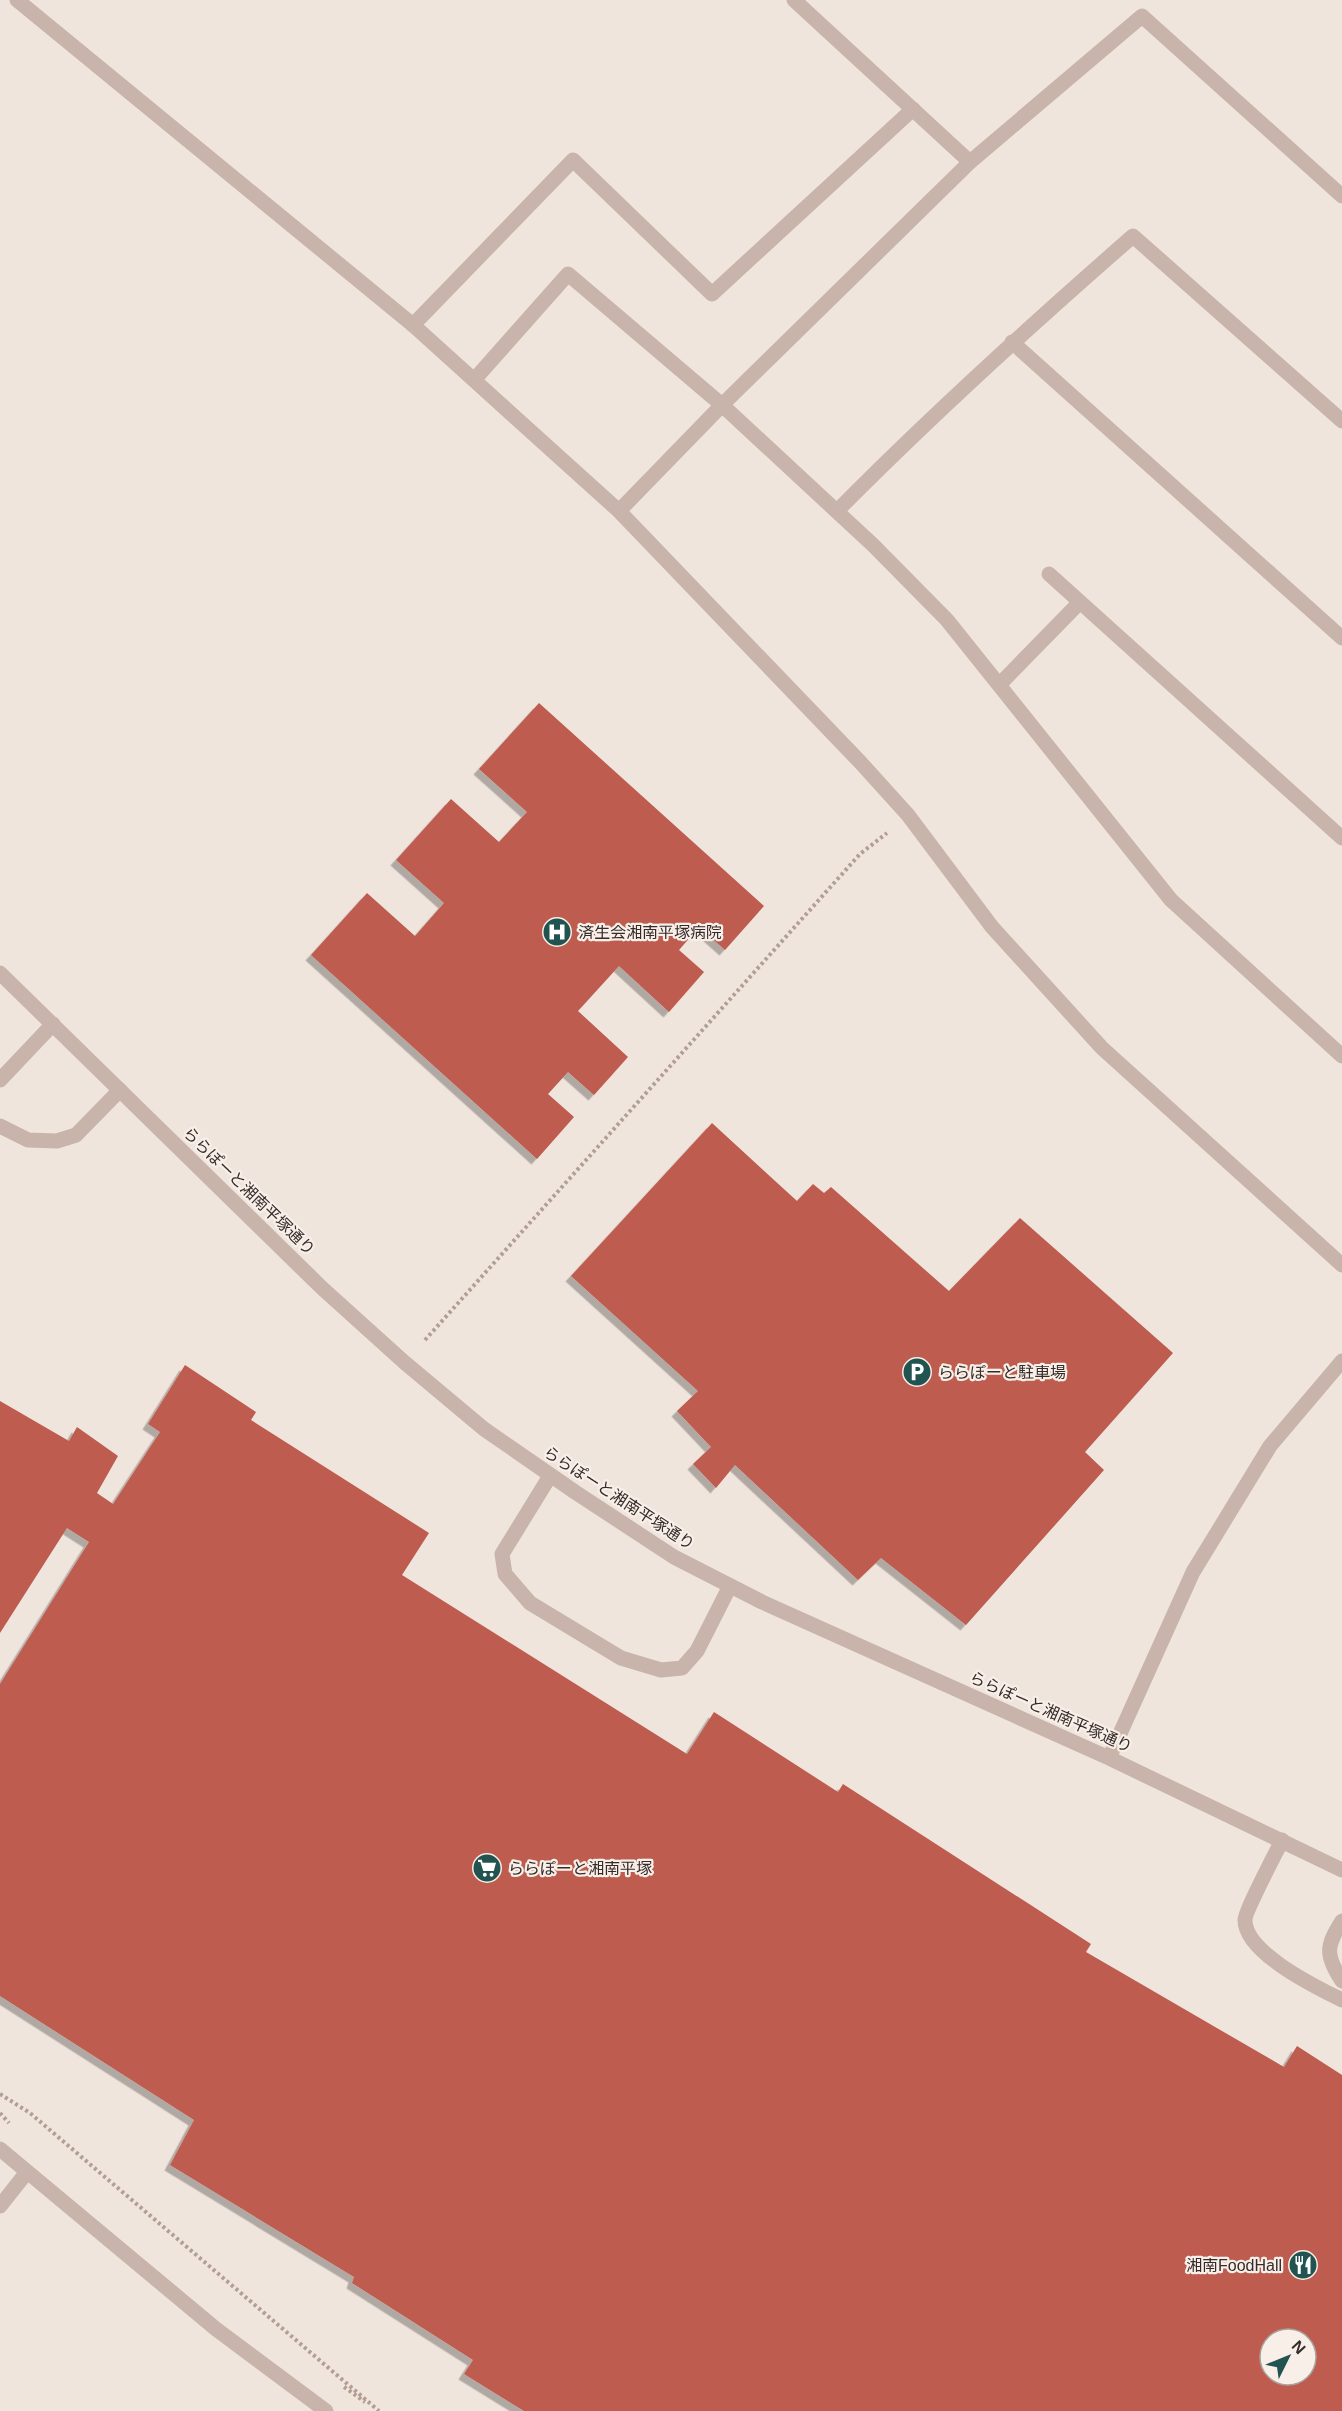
<svg xmlns="http://www.w3.org/2000/svg" width="1342" height="2411" viewBox="0 0 1342 2411" font-family="Helvetica,'Noto Sans JP',sans-serif">
<defs>
<filter id="shadow"><feDropShadow dx="-5.5" dy="5.5" stdDeviation="0" flood-color="#0004"/></filter>
</defs>
<rect width="100%" height="100%" fill="#f0e5dd"/>
<!-- building -->
<path fill="#bd5b4f" fill-rule="evenodd" filter="url(#shadow)" d="M539 703 764 906 725 950 699 927 679 950 704 972 669 1012 619 966 578 1011 628 1057 594 1095 568 1072 548 1094 574 1117 537 1159 311 955 367 893 415 936 444 903 396 860 451 799 499 842 527 812 479 769Z
M712 1123 797 1201 813 1184 824 1193 831 1187 949 1291 1020 1218 1173 1353 1085 1452 1104 1470 966 1625 881 1558 858 1580 735 1465 716 1488 693 1464 711 1447 677 1411 698 1391 571 1276Z
M185 1365 256 1412 251 1420 429 1533 402 1575 687 1754 714 1712 838 1792 843 1784 1091 1944 1086 1952 1284 2067 1297 2046 1342 2075V2411H524L464 2374 473 2360 352 2283 354 2277 170 2165 194 2120 0 1996V1684L89 1542 67 1528 0 1633V1401L69 1441 77 1427 118 1456 97 1493 113 1504 160 1432 148 1424ZM1270 2339H1306V2375H1270Z"/>
<g fill="none" stroke-linecap="round" stroke-linejoin="round">
<!-- path -->
<path stroke="#b39e94" stroke-width="4" stroke-dasharray="3 3" stroke-linecap="butt" d="M425 1340 860 854 887 833
M0 2094 30 2113 379 2411
M0 2113 9 2123
M344 2387 365 2402"/>
<!-- service -->
<path stroke="#c8b4aa" stroke-width="15" d="M413 325 573 160 712 294 913 109
M0 1080 53 1024
M0 1126 28 1140 57 1141 76 1135 120 1090
M550 1476 502 1554 505 1574 530 1603 621 1658 661 1670 682 1668 697 1651 730 1586
M1282 1840C1276 1853 1245 1911 1245 1920 1245 1953 1316 1987 1342 2000
M1342 1921C1326 1946 1325 1955 1342 1981"/>
<!-- minor -->
<path stroke="#c8b4aa" stroke-width="15" d="M17 0 413 325 619 511 861 763 908 815 992 927 1102 1048 1342 1265
M794 0 970 162
M1012 342 1342 638
M474 380 568 274 722 405 873 545 947 620 1171 900 1342 1056
M619 511 722 405 970 162 1142 16 1342 196
M837 511C932 415 1031 325 1133 236L1342 421
M1049 574 1342 838
M999 685 1080 602
M0 2149 216 2329 326 2411
M0 2206 27 2172"/>
<!-- tertiary -->
<path stroke="#c8b4aa" stroke-width="15" d="M0 973 322 1288 404 1362 484 1429 575 1492 674 1557 762 1602 1109 1758 1342 1870
M1109 1758 1193 1572 1270 1446 1342 1361"/>
</g>
<!-- icons -->
<defs>
<g id="hospital-disc" transform="scale(1.5)"><circle r="9.5" fill="#215451" stroke="#f8efe9"/><path d="M-5-5h3v3.5h4V-5h3V5h-3V1.5h-4V5h-3Z" fill="#fff"/></g>
<g id="parking-disc" transform="scale(1.5)"><circle r="9.5" fill="#215451" stroke="#f8efe9"/><path d="M-3.5-5.5H1a3.5 3.5 0 0 1 0 7H-1V5.5H-3.5ZM-1-3.4V-.6H.8a1.4 1.4 0 0 0 0-2.8Z" fill="#fff"/></g>
<g id="supermarket-disc" transform="scale(1.5)"><circle r="9.5" fill="#215451" stroke="#f8efe9"/><path d="M-6-5.5h2.5l.6 2H6L4.5 2H-2.5L-4.4-4H-6ZM-1.5 3.2a1.3 1.3 0 1 0 .1 0ZM3 3.2a1.3 1.3 0 1 0 .1 0Z" fill="#fff"/></g>
<g id="restaurant-disc" transform="scale(1.5)"><circle r="9.5" fill="#215451" stroke="#f8efe9"/><path d="M-5-6h1v4h1v-4h1v4h1v-4h1v5L-1.5 .5V6h-2V.5L-5-1ZM5-6V6H3V1.5H1.5Q1.5-4 5-6Z" fill="#fff"/></g>
</defs>
<g fill-rule="evenodd">
<use href="#hospital-disc" x="557" y="932"/>
<use href="#parking-disc" x="917" y="1372"/>
<use href="#supermarket-disc" x="487" y="1868"/>
<use href="#restaurant-disc" x="1303" y="2265"/>
</g>
<g text-anchor="middle" dominant-baseline="central" stroke-width="4.5" stroke-linejoin="round" paint-order="stroke">
<!-- poi labels -->
<g font-size="16" fill="#362b29" stroke="#f8efe9" text-anchor="start">
<text x="578" y="932">済生会湘南平塚病院</text>
<text x="938" y="1372">ららぽーと駐車場</text>
<text x="508" y="1868">ららぽーと湘南平塚</text>
<text x="1282" y="2265" text-anchor="end">湘南FoodHall</text>
</g>
<!-- street labels -->
<g font-size="16" fill="#362b29" stroke="#f8efe9">
<text transform="translate(249 1191) rotate(44)">ららぽーと湘南平塚通り</text>
<text transform="translate(619 1498) rotate(33)">ららぽーと湘南平塚通り</text>
<text transform="translate(1051 1712) rotate(24)">ららぽーと湘南平塚通り</text>
</g>
</g>
<!-- north arrow -->
<g transform="translate(1288 2357) rotate(47)"><circle r="28" fill="#f8efe9" stroke="#aaa19c" stroke-width="1.5"/>
<path d="M0-4.5L10 22L0 15L-10 22Z" fill="#215451"/>
<text y="-9" font-size="16" font-weight="bold" text-anchor="middle" fill="#362b29">N</text>
</g>
</svg>
